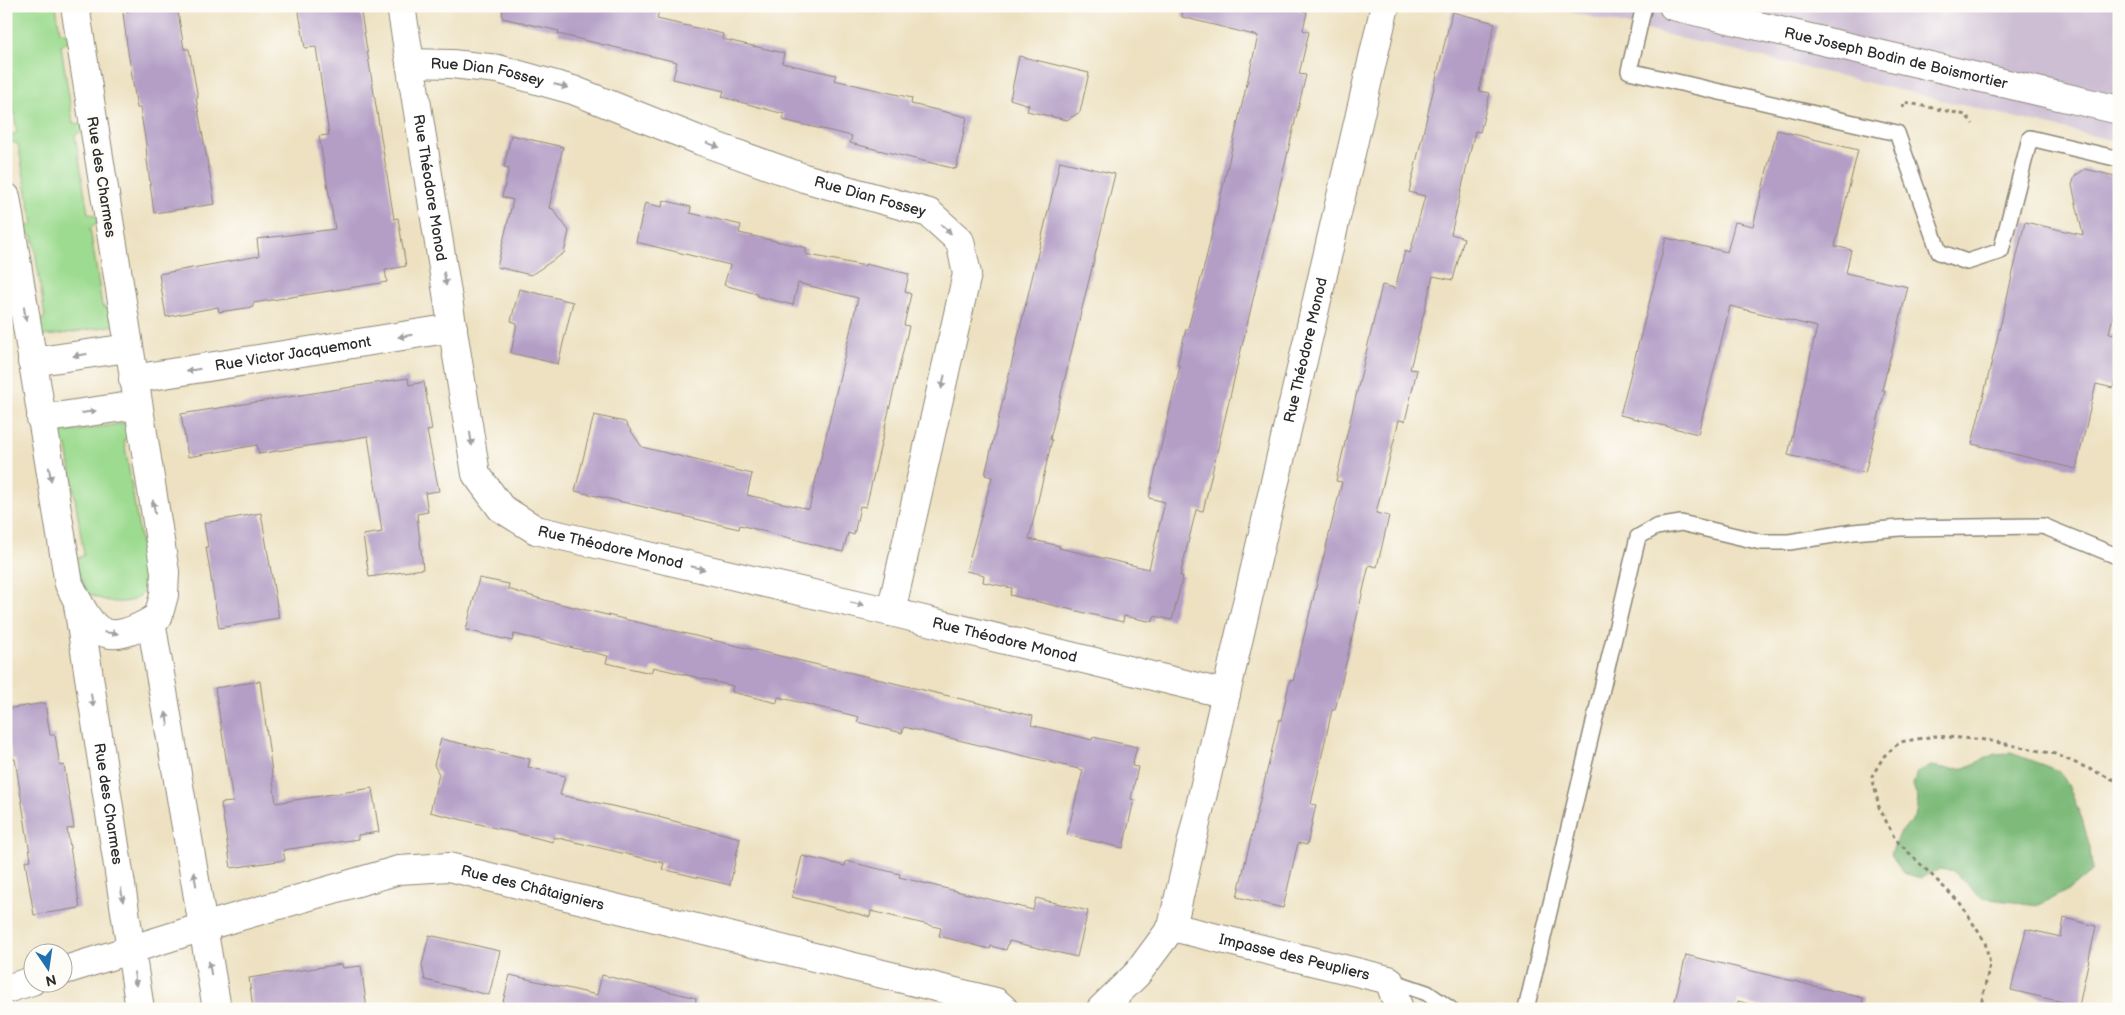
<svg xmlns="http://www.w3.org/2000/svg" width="2125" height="1015" viewBox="0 0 2125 1015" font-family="'Balsamiq Sans',sans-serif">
<rect width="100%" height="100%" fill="#fdfcf7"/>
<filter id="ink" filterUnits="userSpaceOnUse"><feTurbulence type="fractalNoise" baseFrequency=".02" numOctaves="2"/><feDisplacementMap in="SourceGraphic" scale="10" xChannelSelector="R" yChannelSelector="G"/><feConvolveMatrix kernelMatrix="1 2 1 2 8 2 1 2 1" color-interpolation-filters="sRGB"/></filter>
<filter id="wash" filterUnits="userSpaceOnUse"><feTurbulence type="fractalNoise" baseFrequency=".0096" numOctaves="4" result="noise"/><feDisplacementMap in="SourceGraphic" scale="20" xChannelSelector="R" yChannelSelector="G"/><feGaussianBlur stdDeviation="1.12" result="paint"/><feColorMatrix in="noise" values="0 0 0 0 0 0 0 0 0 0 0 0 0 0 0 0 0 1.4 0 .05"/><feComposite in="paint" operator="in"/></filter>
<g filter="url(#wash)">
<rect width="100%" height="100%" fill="#ede1c1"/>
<!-- industrial -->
<path fill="#cdbed3" d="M1543 6H2119V142L1583 15Z"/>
<!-- green -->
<path fill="#9ddb90" stroke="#64835e" d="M6 6H56L60 32 71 34 72 39 61 46 73 123 85 125 86 130 75 135 88 213 100 217V222L90 228 102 306 114 311 117 325 55 335 39 336 38 322 45 317 33 236 24 231 25 227 33 224 18 144 9 141 8 138 17 132 6 60Z
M132 422 134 433 124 440 141 544 152 550C152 558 154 570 152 577 141 610 111 605 87 593L74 560 84 555 67 446 56 444 55 434Z"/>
<!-- forest -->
<path fill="#7ebb7a" stroke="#547352" d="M2011 753 2059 771 2068 785 2082 819 2090 848 2092 871 2072 888 2039 905 1981 898 1953 871 1940 869 1921 878 1903 873 1891 854 1899 833 1911 822 1916 813 1918 800 1913 785 1917 772 1931 766 1950 769 1965 768 1995 754Z"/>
<g id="blocks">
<!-- building -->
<path fill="#b49ec6" d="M127 6H177L184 49H189L198 98H196L215 204 154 213 147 160 146 144 140 108H137L127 45 123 13 128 12Z
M298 6H360L394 219 398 218 406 266 385 270 387 282 253 303V307L219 312 218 307 166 317 159 274 259 256 257 239 335 229 319 136 329 135 316 47 305 48Z
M503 6H660L657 19 723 34 722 39 784 53 782 63 836 75 834 80 912 98 911 104 967 117 956 169 850 143 852 136 783 120 784 114 722 97 724 91 673 79 677 62 558 34 559 31 502 18Z
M1183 6H1284L1307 12 1303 30 1309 32 1299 74 1306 75 1203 511 1196 510 1180 576H1183L1172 620 1154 616 1153 622 1124 616 1123 622 1010 595 1012 588 983 582 984 575 966 571 992 477 985 475 1060 161 1115 174 1050 439 1052 440 1029 539 1060 546 1059 548 1149 569 1165 502 1149 498 1180 366 1177 365 1186 329H1188L1205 263 1258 36 1182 17Z
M1452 12 1495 23 1479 91 1490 93 1480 132 1475 131 1451 234 1464 238 1453 280 1433 276 1410 369 1417 370 1405 421 1399 420 1376 513 1389 516 1377 567 1369 565 1335 710H1332L1311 804 1316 805 1307 845 1298 843 1283 908 1237 897 1279 720H1281L1290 680 1293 681 1342 482 1336 481 1382 285 1395 288 1405 251 1410 253 1425 196 1409 192Z
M1019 56 1089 73 1080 112 1067 120 1027 111 1029 105 1010 99Z
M1777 130 1858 150 1835 246 1851 250 1846 273 1908 287 1882 390H1885L1865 473 1788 455 1817 327 1730 306 1698 434 1620 415 1666 238 1727 252 1735 222 1753 226Z
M511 135 563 147 549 208 553 209 569 231 564 253 531 275 497 267 513 200 502 197 509 168 504 167Z
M2085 169 2119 177V293L2109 333 2119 335V365L2113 388 2096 384 2076 469 1972 444 2025 222 2083 235 2072 185 2075 176Z
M663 200 691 207 690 213 741 225 739 233 807 248 805 254 865 266V264L909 274 905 292 911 294 904 325 909 326 866 507 860 506 854 535 848 533 843 552 740 525 739 529 575 491 594 415 625 422 642 447 752 474 747 495 809 509 858 298 798 283 793 305 757 296V294L724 285 730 265 636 242 645 203 662 207Z
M519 289 573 302 558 364 511 353 517 323 511 321Z
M408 378 409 385 424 382 432 430 427 431 439 491 425 493 428 512 417 514 423 569 369 577 363 535 382 532 368 436 259 454 257 445 188 457 181 414Z
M261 513 279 618 219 628 206 547H208L204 523Z
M479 578 509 584 508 589 548 601 1033 716 1031 725 1092 740 1093 737 1137 747 1132 766 1138 767 1131 799 1134 800 1123 848 1067 835 1083 770 904 727 902 733 857 722 859 717 778 697 777 703 732 692 733 686 653 667 651 673 606 663 608 656 514 634 512 641 466 630Z
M260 681 276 803 372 788 379 832 358 835V839L283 850 285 860 231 868 221 803 233 802 215 688Z
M45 703 50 735H55L60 766 64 765 74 828 67 829 80 908 34 915 25 861 31 860 15 759H12L6 722V709Z
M441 739 530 759 528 767 565 776 560 795 659 816 658 817 740 838 730 885 662 869 664 863 554 837 553 842 430 812 439 774 434 765Z
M802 856 845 866 846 861 900 874 899 877 1033 910 1036 898 1088 911 1077 957 1009 941 1006 950 991 946 990 949 939 936 941 928 871 911 870 917 792 897Z
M2064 918 2096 926 2079 1006 2011 990 2026 929 2061 937Z
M429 935 500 951 489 995 425 980 422 965Z
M1686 955 1863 998 1861 1009H1769L1738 1001 1736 1009H1673Z
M342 964 343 968 361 966 367 1009H253L249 978Z
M510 975 597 995 602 975 696 998 695 1009H501Z"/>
</g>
</g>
<g filter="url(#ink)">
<use href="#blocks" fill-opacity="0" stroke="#8c8676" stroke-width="1"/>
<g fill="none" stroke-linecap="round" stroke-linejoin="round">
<!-- lane casing -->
<g stroke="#8c8676" stroke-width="18">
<path id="lane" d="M1644 6 1629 71 1897 133 1939 252 1967 262 2001 251 2030 138 2119 159
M1389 980 1427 993 1450 1009
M1526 1009 1638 537 1656 527 1681 523 1761 542H1789L1853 532 1900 528 2043 526 2119 557"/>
</g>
<!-- street casing -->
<g stroke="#8c8676" stroke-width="30">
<g id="street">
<path id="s1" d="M401 6 476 474 501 508 536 530 891 612 1226 694"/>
<path id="s2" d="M1673 6 2119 110"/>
<path id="s3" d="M410 63 452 64 498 69 573 90 701 141 804 178 929 213 960 241 967 274 891 612"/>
<path d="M6 197 69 584C94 634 103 650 158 617L164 595 165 572 75 6"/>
<path d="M32 362 128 348"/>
<path id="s4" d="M133 379 453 328"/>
<path d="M41 419 137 405"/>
<path id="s5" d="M78 605 140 1009"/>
<path d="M151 621 217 1009"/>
<path id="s6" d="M1172 927 1389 980 1399 1009"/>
<path id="s7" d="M62 971 203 927 399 870 449 867 996 1002 1004 1009"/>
<path d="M6 989 32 981"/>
<path id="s8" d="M1101 1009 1137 974 1172 927 1385 6"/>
</g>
</g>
<!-- path -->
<path stroke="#8c8676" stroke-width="3" stroke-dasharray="4 4" stroke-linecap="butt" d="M1593 6 1615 12
M1903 108 1904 102 1966 115 1973 124
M1980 1009 1990 964 1985 942 1960 903 1895 839 1879 807 1872 776 1884 756 1900 742 1935 736 1986 740 2055 754 2119 782"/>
<!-- lane -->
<use href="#lane" stroke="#fff" stroke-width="15"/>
<!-- street -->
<use href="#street" stroke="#fff" stroke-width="28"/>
</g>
<!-- one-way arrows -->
<defs><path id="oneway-solid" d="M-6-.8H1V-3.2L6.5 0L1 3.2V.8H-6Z" transform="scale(1.25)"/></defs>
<g fill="#a0a0a0">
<use href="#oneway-solid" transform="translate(561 86) rotate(15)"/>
<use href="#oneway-solid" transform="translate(713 145) rotate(20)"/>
<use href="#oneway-solid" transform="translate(946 229) rotate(42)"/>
<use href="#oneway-solid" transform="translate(445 279) rotate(81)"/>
<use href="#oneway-solid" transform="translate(25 314) rotate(81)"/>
<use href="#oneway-solid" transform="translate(405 336) rotate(171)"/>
<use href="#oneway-solid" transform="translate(80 355) rotate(172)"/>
<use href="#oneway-solid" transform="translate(193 370) rotate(171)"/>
<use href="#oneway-solid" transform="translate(943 382) rotate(103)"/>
<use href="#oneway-solid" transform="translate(89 412) rotate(-8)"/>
<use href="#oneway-solid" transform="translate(471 439) rotate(81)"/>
<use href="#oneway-solid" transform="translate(50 474) rotate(80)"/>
<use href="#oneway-solid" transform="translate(154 507) rotate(-99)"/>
<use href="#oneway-solid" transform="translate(698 568) rotate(13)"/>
<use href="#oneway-solid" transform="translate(857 604) rotate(13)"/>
<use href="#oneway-solid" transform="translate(111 633) rotate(5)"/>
<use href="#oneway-solid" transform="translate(92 700) rotate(81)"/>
<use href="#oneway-solid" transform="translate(167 719) rotate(-100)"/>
<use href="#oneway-solid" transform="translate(195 879) rotate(-100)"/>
<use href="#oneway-solid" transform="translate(122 895) rotate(81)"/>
<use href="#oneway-solid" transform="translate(210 968) rotate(-100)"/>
<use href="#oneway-solid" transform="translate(135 979) rotate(82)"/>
</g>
</g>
<g text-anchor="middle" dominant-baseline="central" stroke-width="5" stroke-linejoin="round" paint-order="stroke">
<!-- street labels -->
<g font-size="15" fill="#2b2b2b" stroke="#fdfcf7">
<text stroke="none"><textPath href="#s2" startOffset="229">Rue Joseph Bodin de Boismortier</textPath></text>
<text stroke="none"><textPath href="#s3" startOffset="78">Rue Dian Fossey</textPath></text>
<text transform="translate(101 177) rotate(81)">Rue des Charmes</text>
<text stroke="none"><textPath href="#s1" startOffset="184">Rue Théodore Monod</textPath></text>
<text stroke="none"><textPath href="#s3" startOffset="482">Rue Dian Fossey</textPath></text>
<text stroke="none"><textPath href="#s8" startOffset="701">Rue Théodore Monod</textPath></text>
<text stroke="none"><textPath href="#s4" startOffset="162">Rue Victor Jacquemont</textPath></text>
<text stroke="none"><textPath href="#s1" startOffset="634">Rue Théodore Monod</textPath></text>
<text stroke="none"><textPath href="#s1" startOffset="1039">Rue Théodore Monod</textPath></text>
<text stroke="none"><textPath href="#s5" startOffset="201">Rue des Charmes</textPath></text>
<text stroke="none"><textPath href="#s7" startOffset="488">Rue des Châtaigniers</textPath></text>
<text stroke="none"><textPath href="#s6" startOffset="126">Impasse des Peupliers</textPath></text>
</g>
</g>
<!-- margin -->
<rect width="2125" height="1015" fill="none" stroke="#fdfcf7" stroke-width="25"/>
<!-- north arrow -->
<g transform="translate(48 968) rotate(167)"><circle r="24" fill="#fdfcf7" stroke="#a9a8a5"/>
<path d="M0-4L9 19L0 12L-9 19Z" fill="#1f6fb2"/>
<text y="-8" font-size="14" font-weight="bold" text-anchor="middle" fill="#2b2b2b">N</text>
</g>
</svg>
